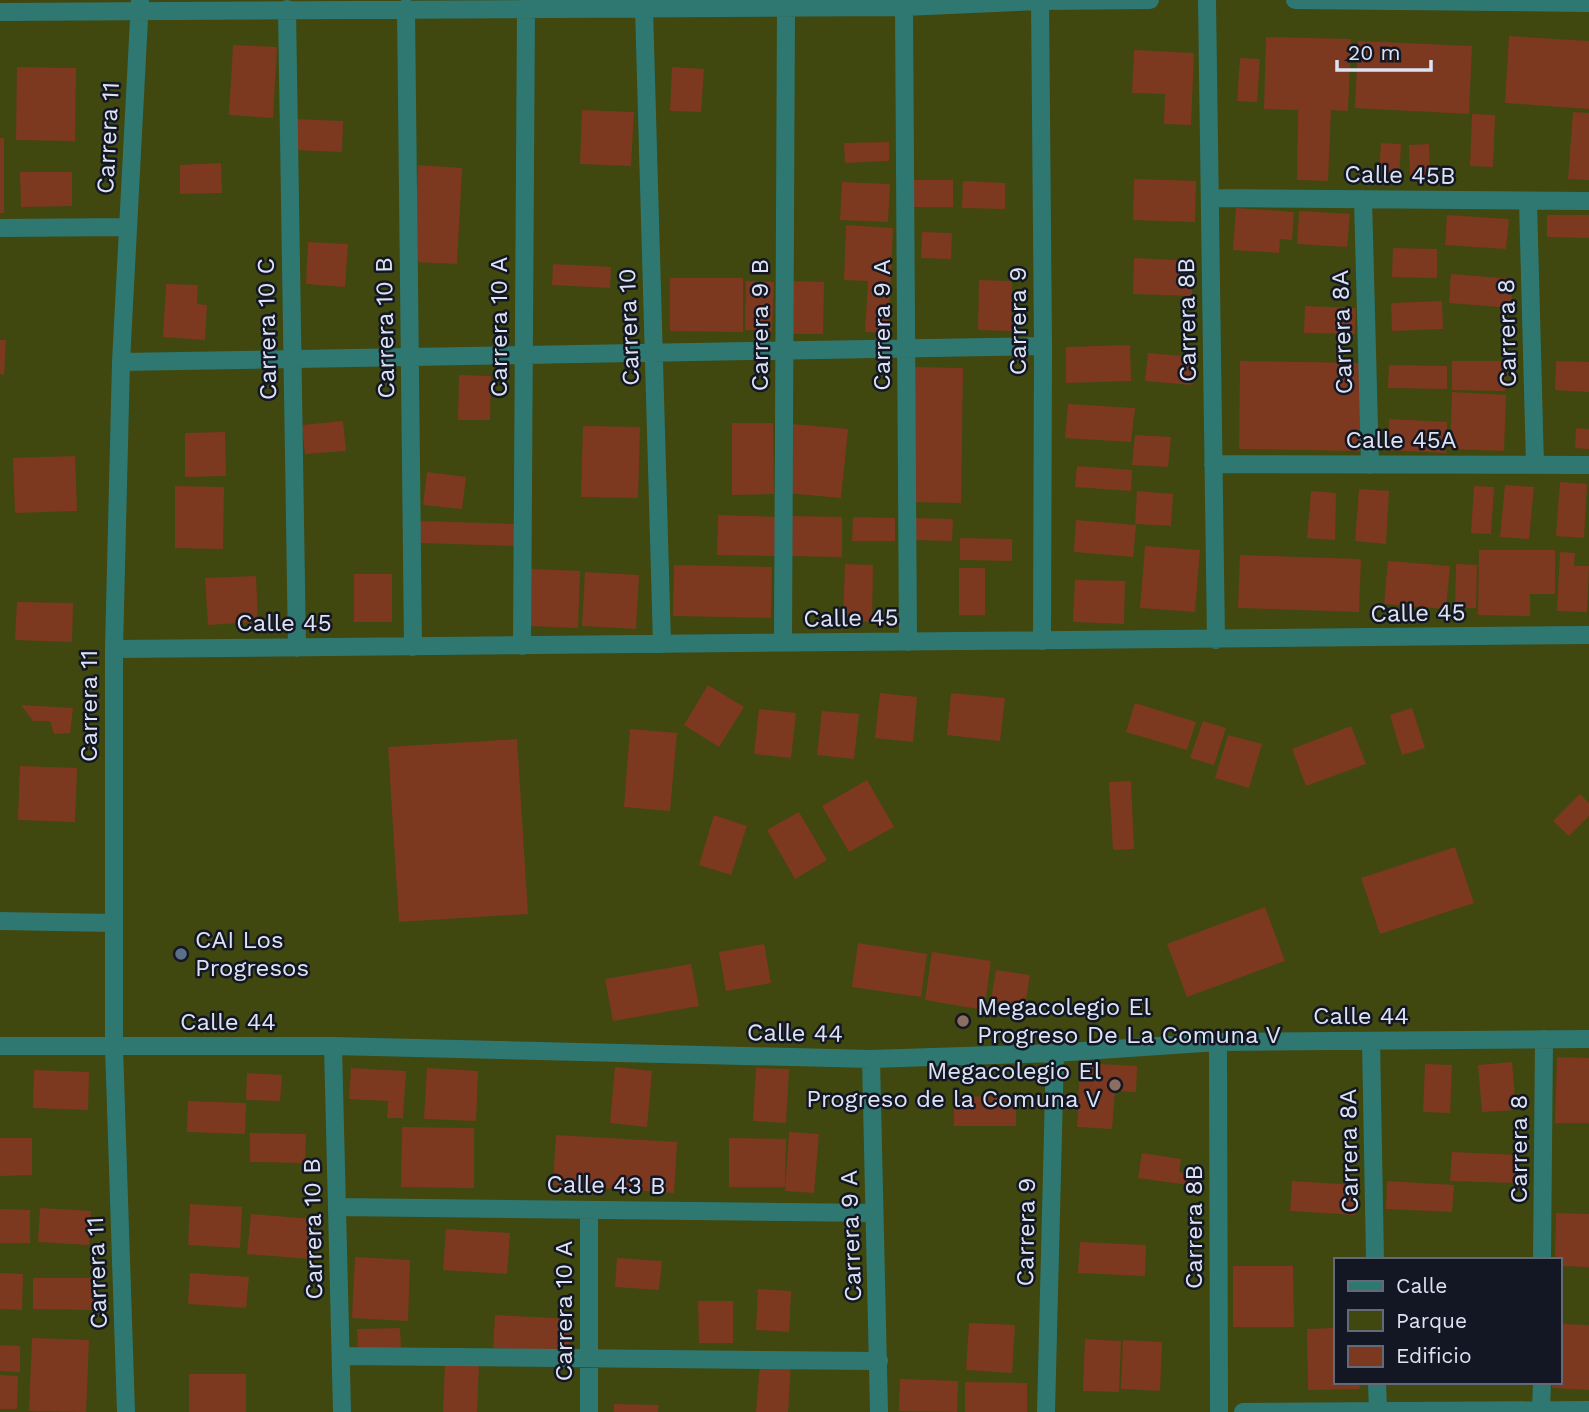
<svg xmlns="http://www.w3.org/2000/svg" width="1589" height="1412" viewBox="0 0 1589 1412" font-family="'Work Sans',sans-serif">
<rect width="100%" height="100%" fill="#262e48"/>
<!-- green -->
<path fill="#40470f" fill-rule="evenodd" d="M0 0H1589V1412H0ZM1335 1260H1559V1382H1335Z"/>
<!-- building -->
<path fill="#7c391f" d="M1509 36 1589 41V109L1505 103Z
M1266 37 1351 39 1348 111 1331 110 1328 181 1297 180 1298 110 1264 109Z
M1358 41 1472 46 1469 114 1355 108Z
M233 45 277 47 273 118 229 115Z
M1134 50 1194 53 1191 125 1164 124 1165 94 1132 93Z
M1240 58 1260 59 1257 102 1237 101Z
M17 67 76 68 75 141 16 140Z
M672 67 704 69 701 112 670 111Z
M582 110 634 112 631 166 580 164Z
M1573 112 1589 113V180L1568 179Z
M1472 114 1495 115 1493 167 1470 166Z
M295 119 343 121 342 152 294 150Z
M0 138H4V213H0Z
M889 142V161L845 163 844 143Z
M1381 143 1401 144 1399 178 1379 177Z
M1429 144 1430 176 1410 177 1409 145Z
M221 163 222 193 180 194V165Z
M418 165 462 168 457 264 414 262Z
M20 172H72V206L21 207Z
M1134 179 1196 181 1195 222 1133 220Z
M909 180H953V207H908Z
M963 181 1005 183V209L962 208Z
M842 182 890 184 888 222 840 220Z
M1236 208 1294 212 1292 240 1280 239 1279 253 1233 250Z
M1299 211 1350 214 1347 247 1297 244Z
M1447 215 1509 219 1506 249 1445 245Z
M1547 215H1589V238L1547 237Z
M846 225 893 228 888 333 865 332 868 281 844 280Z
M922 232 952 233 951 259 921 258Z
M308 242 348 244 345 287 306 284Z
M1393 248 1437 249V278L1392 277Z
M1134 258 1193 261 1192 296 1133 294Z
M553 264 611 267 610 288 552 285Z
M1451 274 1513 279 1511 308 1449 303Z
M670 278H743V332L670 331Z
M979 280 1012 281 1011 331 978 330Z
M746 281 774 282 772 331 745 330Z
M793 281 824 282 823 334H792Z
M166 284 198 285 197 304 207 305 205 340 163 337Z
M1442 301 1443 329 1392 331 1391 303Z
M1305 306 1356 308 1355 334 1304 333Z
M0 340H6L4 375 0 374Z
M1130 345 1131 381 1066 383V347Z
M1148 353 1194 357 1191 385 1145 381Z
M1240 361 1361 363 1360 451 1239 449Z
M1452 361H1505V391L1452 390Z
M1556 361 1589 362V392L1555 390Z
M1389 365 1447 366V389L1388 388Z
M910 367 963 368 961 503 908 502Z
M459 375 491 376 490 420H458Z
M1452 392 1506 395 1504 451 1450 449Z
M1068 404 1135 408 1131 442 1065 438Z
M1389 419 1447 422 1446 453 1388 450Z
M343 421 346 451 305 454 302 425Z
M732 423H773L774 494 732 495Z
M792 424 848 429 841 498 786 493Z
M583 426 640 427 638 498 581 497Z
M1576 428 1589 429V449L1575 448Z
M225 432 226 476 185 477V433Z
M1135 435 1171 437 1168 467 1132 465Z
M75 456 77 511 15 513 13 458Z
M1077 466 1132 470 1131 491 1075 487Z
M427 472 466 477 462 509 423 505Z
M1560 482 1587 484 1584 538 1556 536Z
M1505 485 1534 487 1529 539 1500 537Z
M175 486 224 487 223 549 175 548Z
M1474 486 1494 487 1491 534 1471 533Z
M1359 489 1389 491 1386 544 1355 541Z
M1137 491 1173 494 1171 526 1135 524Z
M1311 491 1336 493 1335 540 1307 538Z
M718 515 780 517 778 556 717 555Z
M790 516 842 517V557L789 556Z
M853 517 895 518V541H852Z
M915 518 953 519 952 541 914 540Z
M1076 520 1136 525 1133 557 1074 552Z
M417 521 516 524 515 546 417 543Z
M960 538 1012 539V561L960 560Z
M1145 546 1200 550 1195 612 1140 608Z
M1479 550H1555V594H1530V616L1478 615Z
M1560 552 1575 553 1574 566H1589L1587 612 1557 611Z
M1240 555 1361 559 1359 612 1238 608Z
M1388 561 1450 566 1446 609 1384 604Z
M845 564 873 565 872 622 843 621Z
M1456 564 1477 565 1476 608H1455Z
M674 565 772 567 771 618 673 616Z
M959 568H985V615H959Z
M530 569 580 571 578 628 529 626Z
M585 572 639 575 636 629 582 626Z
M354 574H392V622H354Z
M256 576 258 622 208 625 205 578Z
M1075 580 1125 581 1124 624 1073 622Z
M17 602 73 603 72 642 15 640Z
M708 685 744 707 719 747 684 725Z
M880 693 917 697 913 742 875 738Z
M951 693 1005 698 1000 741 947 735Z
M1135 703 1196 722 1187 750 1126 732Z
M21 705 73 708 70 733 54 734 50 721H33Z
M1412 708 1425 748 1402 755 1390 715Z
M759 709 796 713 791 758 754 754Z
M822 711 859 714 854 759 817 755Z
M1203 721 1226 728 1214 765 1190 758Z
M1351 726 1366 764 1306 786 1292 749Z
M630 729 677 733 670 811 624 807Z
M1228 735 1262 744 1249 788 1215 778Z
M517 739 528 914 399 922 388 747Z
M20 766 77 768 75 822 18 820Z
M867 780 894 827 849 852 822 806Z
M1131 781 1134 849 1113 850 1109 782Z
M1580 794 1589 803V816L1569 836 1553 821Z
M799 812 827 860 795 879 767 830Z
M714 815 747 826 731 875 699 865Z
M1455 847 1474 903 1380 934 1361 878Z
M1265 907 1285 961 1187 997 1167 944Z
M858 943 927 954 921 997 852 987Z
M764 944 771 983 726 991 719 952Z
M932 952 991 961 984 1010 925 1000Z
M691 964 699 1006 613 1021 605 979Z
M996 970 1030 975 1023 1017 989 1012Z
M1557 1057 1589 1058V1123H1555Z
M1512 1062 1516 1110 1482 1112 1478 1065Z
M1080 1063 1137 1066 1136 1092 1115 1091 1112 1129 1077 1127Z
M1425 1064 1452 1065 1450 1113 1423 1112Z
M615 1067 652 1071 647 1127 610 1123Z
M351 1068 406 1071 403 1118H387L388 1101 349 1099Z
M427 1068 478 1071 476 1121 424 1119Z
M756 1068 789 1069 786 1123 753 1121Z
M34 1070 89 1072 88 1110 33 1108Z
M247 1073 282 1075 280 1101 246 1100Z
M954 1096 1016 1097V1126H954Z
M188 1101 246 1103 245 1134 187 1132Z
M402 1127 474 1128V1188L401 1187Z
M789 1132 819 1134 814 1193 785 1191Z
M250 1133 306 1134 305 1163 250 1162Z
M556 1135 677 1142 674 1193 553 1185Z
M0 1138H32V1175L0 1176Z
M729 1138 786 1139 785 1187H729Z
M1452 1152 1517 1155 1516 1183 1450 1181Z
M1142 1153 1181 1159 1179 1172 1203 1176 1202 1187 1138 1178Z
M1292 1181 1357 1185 1355 1215 1290 1211Z
M1387 1181 1454 1185 1452 1212 1386 1209Z
M190 1204 242 1207 240 1248 188 1245Z
M40 1208 91 1211 89 1245 38 1242Z
M0 1209 30 1210V1243H0Z
M1556 1213 1589 1214V1267L1559 1266V1260H1555Z
M251 1214 314 1219 310 1259 247 1254Z
M446 1229 510 1233 507 1274 443 1270Z
M1080 1242 1146 1245 1145 1276 1078 1273Z
M355 1257 410 1260 408 1321 352 1318Z
M617 1258 662 1261 659 1290 615 1287Z
M1233 1266H1293L1294 1327H1233Z
M0 1273 23 1274 22 1310 0 1309Z
M190 1273 249 1277 246 1308 188 1304Z
M33 1278H93V1310L33 1309Z
M758 1289 791 1291 789 1332 756 1330Z
M698 1301H733V1343H699Z
M495 1315 571 1319 569 1352 493 1348Z
M969 1323 1015 1325 1012 1373 966 1370Z
M1559 1324 1589 1325V1390L1552 1388 1553 1382H1559Z
M400 1328 401 1349 358 1350 357 1329Z
M1335 1328V1382H1359L1360 1389 1308 1390 1307 1329Z
M32 1338 89 1340 86 1412 29 1411Z
M1085 1339 1121 1341 1119 1392 1083 1391Z
M1123 1340 1162 1342 1160 1391 1121 1389Z
M0 1345 20 1346V1372L0 1371Z
M760 1362 791 1365 788 1412H756Z
M445 1363 479 1364 477 1412H443Z
M189 1374H246V1412H189Z
M0 1375 18 1376 17 1409H0Z
M900 1379 958 1381 957 1412 899 1411Z
M965 1382 1027 1383V1412H965Z
M614 1404 659 1405 658 1412H614Z"/>
<g fill="none" stroke-linecap="round" stroke-linejoin="round">
<!-- minor -->
<path stroke="#2f7871" stroke-width="18" d="M1040 0 1043 346 1042 641
M1207 0 1216 640
M1295 0 1589 3
M904 7 908 642
M406 8 413 647
M644 8 662 644
M287 9 297 648
M0 12 904 7 1040 1 1150 0
M1210 198 1589 201
M1363 199 1370 465
M1528 201 1535 465
M0 228 127 227
M121 362 1043 346
M1213 464 1589 465
M783 643 786 7
M522 646 526 8
M114 649 1589 635
M0 921 112 923
M1371 1041 1375 1260
M1218 1042 1219 1412
M0 1046H333L871 1059 1055 1053 1218 1042 1589 1039
M333 1046 342 1412
M871 1059 879 1412
M337 1207 874 1213
M589 1210V1412
M1542 1260 1544 1039
M341 1356 879 1361
M1377 1382 1378 1412
M1541 1410 1542 1382
M126 1412 114 1047V649L121 362 140 0
M1046 1412 1055 1053
M1243 1412 1589 1410"/>
</g>
<!-- markers -->
<circle fill="#5c6f8a" stroke="#131723" stroke-width="2.5" cx="181" cy="954" r="7"/>
<g fill="#8d6e63" stroke="#131723" stroke-width="2.5">
<circle cx="963" cy="1021" r="7"/>
<circle cx="1115" cy="1085" r="7"/>
</g>
<g text-anchor="middle" dominant-baseline="central" stroke-width="5" stroke-linejoin="round" paint-order="stroke">
<!-- street labels -->
<g font-size="24" fill="#dde3f4" stroke="#131723">
<text transform="translate(108 138) rotate(-87)">Carrera 11</text>
<text transform="translate(1400 175) rotate(1)">Calle 45B</text>
<text transform="translate(1187 320) rotate(-91)">Carrera 8B</text>
<text transform="translate(1018 321) rotate(-90)">Carrera 9</text>
<text transform="translate(760 325) rotate(-90)">Carrera 9 B</text>
<text transform="translate(882 325) rotate(-90)">Carrera 9 A</text>
<text transform="translate(499 327) rotate(-90)">Carrera 10 A</text>
<text transform="translate(629 327) rotate(-92)">Carrera 10</text>
<text transform="translate(385 328) rotate(-91)">Carrera 10 B</text>
<text transform="translate(267 329) rotate(-91)">Carrera 10 C</text>
<text transform="translate(1342 332) rotate(-92)">Carrera 8A</text>
<text transform="translate(1507 333) rotate(-91)">Carrera 8</text>
<text x="1401" y="440">Calle 45A</text>
<text transform="translate(1418 613) rotate(-1)">Calle 45</text>
<text transform="translate(851 618) rotate(-1)">Calle 45</text>
<text x="284" y="623">Calle 45</text>
<text transform="translate(89 706) rotate(-90)">Carrera 11</text>
<text x="1361" y="1016">Calle 44</text>
<text x="228" y="1022">Calle 44</text>
<text transform="translate(795 1033) rotate(1)">Calle 44</text>
<text transform="translate(1519 1149) rotate(-90)">Carrera 8</text>
<text transform="translate(1349 1151) rotate(-91)">Carrera 8A</text>
<text transform="translate(606 1185) rotate(1)">Calle 43 B</text>
<text transform="translate(1194 1227) rotate(-90)">Carrera 8B</text>
<text transform="translate(313 1229) rotate(-91)">Carrera 10 B</text>
<text transform="translate(1026 1232) rotate(-89)">Carrera 9</text>
<text transform="translate(851 1236) rotate(-92)">Carrera 9 A</text>
<text transform="translate(97 1273) rotate(-92)">Carrera 11</text>
<text transform="translate(564 1311) rotate(-90)">Carrera 10 A</text>
</g>
<!-- poi labels -->
<g font-size="24" fill="#dde3f4" stroke="#131723" text-anchor="start">
<text x="195" y="940">CAI Los<tspan x="195" dy="28">Progresos</tspan></text>
<text x="977" y="1007">Megacolegio El<tspan x="977" dy="28">Progreso De La Comuna V</tspan></text>
<text x="1101" y="1071" text-anchor="end">Megacolegio El<tspan x="1101" dy="28">Progreso de la Comuna V</tspan></text>
</g>
</g>
<!-- legend -->
<rect x="1334" y="1258" width="228" height="126" fill="#131723" stroke="#646977" stroke-width="2"/>
<rect x="1348" y="1281" width="35" height="10" fill="#2f7871" stroke="#646977" stroke-width="2"/>
<text x="1396" y="1293" font-size="21" fill="#dde3f4">Calle</text>
<rect x="1348" y="1310" width="35" height="21" fill="#40470f" stroke="#646977" stroke-width="2"/>
<text x="1396" y="1328" font-size="21" fill="#dde3f4">Parque</text>
<rect x="1348" y="1346" width="35" height="21" fill="#7c391f" stroke="#646977" stroke-width="2"/>
<text x="1396" y="1363" font-size="21" fill="#dde3f4">Edificio</text>
<!-- scale -->
<path d="M1337 60v10h94v-10" fill="none" stroke="#dde3f4" stroke-width="3.5"/>
<text x="1348" y="60" font-size="21" fill="#dde3f4" stroke="#131723" stroke-width="5" paint-order="stroke">20 m</text>
</svg>
